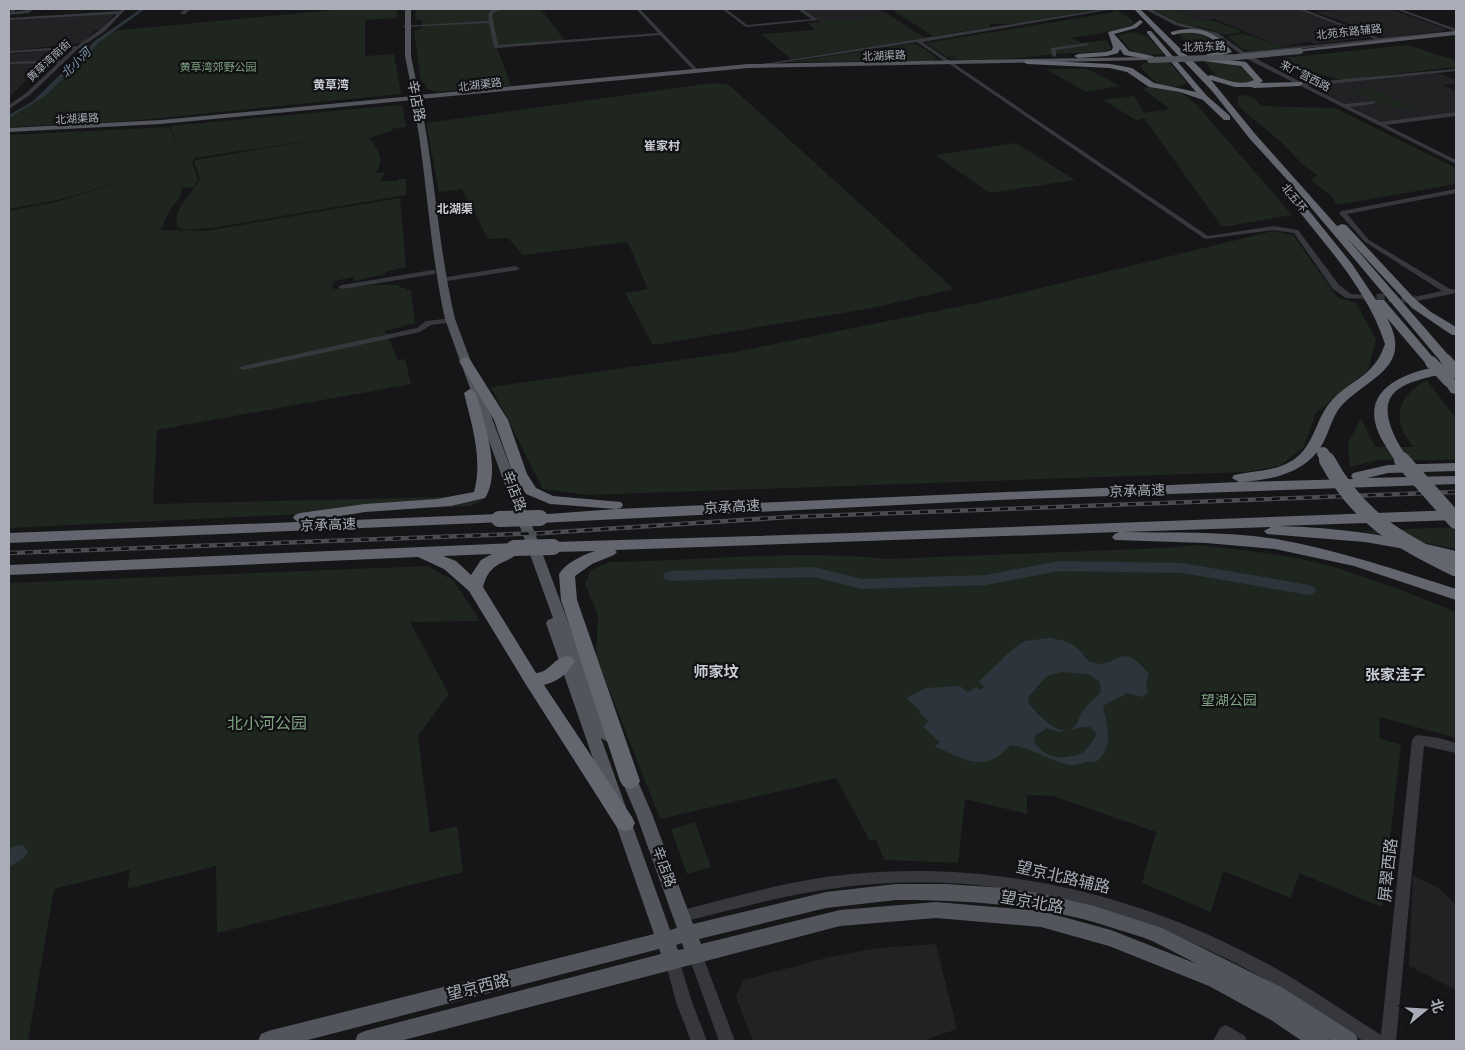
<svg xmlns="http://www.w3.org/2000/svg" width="1465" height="1050" viewBox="0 0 1465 1050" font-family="Figtree,'Noto Sans SC',sans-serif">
<rect width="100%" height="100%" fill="#161618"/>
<!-- built -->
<path fill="#222225" d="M802 9H879L891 16 821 22Z
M1177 9H1298L1371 37 1315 44 1310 42 1278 46 1215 19H1196Z
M1345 9H1390L1446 29 1445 31 1384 37 1316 12Z
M116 12 101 30H95L83 43 9 51V20Z
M59 50 11 95 9 96V54Z
M1432 71 1456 80V83L1443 85 1456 91V115L1386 125 1305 83Z
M1413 876 1439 888 1456 905V990L1409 966Z
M936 944 957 1029 922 1041H753L736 997 743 980 830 957 878 948Z"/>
<!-- green -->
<path fill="#1e261f" d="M345 9H397V18L365 20V56L394 54 401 94 129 121 9 127V116L38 100 99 39 110 31Z
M416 9H541L565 41 497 48 511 86 438 92 426 89V84L421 82 414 31 422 28V21L415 19Z
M891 9H1107L1009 24H990V27L933 36Z
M1151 9H1176L1195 19 1212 20 1241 31 1239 33 1224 35 1209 29 1183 24Z
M1117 10 1133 21V25C1113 31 1092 35 1071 38L1082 43 1107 40 1111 49 1105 52C1085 53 1065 53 1046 55 1014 58 981 64 948 58L961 55 947 57 925 43 1110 13Z
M891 16 925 38 791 59 761 34 815 30 807 23Z
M1189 31 1209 35 1223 50 1219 52 1197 53 1179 35Z
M1131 32 1147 36 1164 54C1137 55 1135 57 1118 35Z
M1242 34 1252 36 1278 46 1314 44 1253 51 1242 49 1227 36Z
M909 44 919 45 936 57 934 61 789 62Z
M1408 45 1454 60 1456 61V67L1341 80 1309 71 1288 62 1283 58Z
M1168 61 1187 83C1166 94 1152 81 1140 66L1145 63Z
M1204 61C1227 63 1238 60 1253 80V83L1241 84 1220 80Z
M1046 69H1088L1120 86 1086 92Z
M712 83 728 84 954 289 872 308 653 345 625 293 648 289 629 245 626 242 523 255 508 238 488 239 462 189 439 192 426 123Z
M1146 87 1181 92 1197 105 1292 215 1222 227 1144 118 1136 120 1103 100 1134 96 1144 113 1170 109 1144 90Z
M1369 88 1417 108 1399 110 1351 90Z
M1248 95 1255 99 1261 106 1335 108 1456 168V184L1337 205 1331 196 1310 179 1318 176 1303 165 1282 143 1238 106V96Z
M398 105 403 107 406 127 392 129 391 131 369 138C378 148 386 161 375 173H385L380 181H397L399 179H406V195L211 228 185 230 177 227C173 208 192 193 200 179L194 162 196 160 319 139 194 158 192 163 198 179 194 187 182 188 181 195 168 213 161 230 206 231 400 198 406 267 386 272 385 274 355 281 353 277 334 281 332 289 370 285H400L399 288H405V291L411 290 415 323 385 331 398 360 405 359 411 384 157 430 153 504 487 496 479 502 470 506 9 528V211L59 201 139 177 58 200 9 209V135L169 127 179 149 170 126Z
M1016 143 1075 180 990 193 935 155Z
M1273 231 1293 235 1338 298 1356 303 1376 340 1368 370 1316 413 1303 448 1279 466 1244 472 588 495 543 489 491 387 735 352 991 300Z
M1427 380 1456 419V460H1379L1350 467 1348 443 1361 418 1375 447H1413C1410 442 1405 436 1403 431 1393 407 1407 391 1427 380Z
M1456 527V549L1362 531Z
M1198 545C1240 550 1285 554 1327 565 1371 578 1414 595 1456 612V738L1380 717 1379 738 1401 745 1382 907 1299 873 1291 898 1223 871 1211 912 1142 883 1156 832 1053 796 1027 795V814L965 799 958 863 884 860 876 839 870 841 836 778 660 819 596 656 598 615 585 584 591 570 611 562C703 561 795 549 887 559L1164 548Z
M428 566 454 581 480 621 410 622 449 694 418 736 430 833 457 826 463 872 217 933 216 866 127 889 130 870 54 889 28 1041H9V583Z
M695 822 711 867 687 874 671 829Z"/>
<!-- water -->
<path fill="#2c353c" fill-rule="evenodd" d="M141 9H145L99 42 45 96 9 118V115L33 101 96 40Z
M1049 638C1062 640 1070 641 1080 651 1083 654 1087 661 1091 662 1117 672 1120 636 1149 674L1146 683 1148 693 1143 697 1127 693 1103 706C1107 727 1115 746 1096 762 1086 760 1078 766 1069 765 1049 760 1030 747 1010 745 985 775 965 759 934 746L940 742 923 727 929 721 919 713 921 711 906 698 926 688 960 686 967 692 977 687 981 690 984 687 979 681 1012 650 1025 641ZM1061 672 1088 674 1100 682 1101 692C1095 698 1087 705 1082 712 1079 716 1079 722 1075 726 1061 742 1037 713 1028 703L1029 696 1047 676ZM1084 727H1090L1095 731 1096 736C1092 741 1088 748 1084 752 1081 754 1076 755 1072 756 1055 760 1044 755 1034 742L1035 736 1047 728 1060 732Z
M19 845 25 847 28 852 24 858 9 867V848Z"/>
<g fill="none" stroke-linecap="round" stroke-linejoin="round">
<!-- river -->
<path fill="#2c353c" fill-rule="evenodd" d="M1059 561 1182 563 1309 585 1314 587 1316 590 1314 593 1309 595 1182 573 1059 571 986 585 862 589 813 577 670 581 665 579 663 576 665 573 670 571 813 567 862 579 986 575Z"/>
<!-- minor-tunnel -->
<path stroke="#333438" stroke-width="8" stroke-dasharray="8 4.5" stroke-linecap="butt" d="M1364 297 1415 299"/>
<!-- minor -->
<path fill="#37383d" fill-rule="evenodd" d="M12 9H16L14 12 33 9 29 13 9 15Z
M122 9H126L105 31 78 49 30 95 9 109V105L26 93 58 63 9 64V62L61 60 73 49 9 53V51L77 46 101 29 117 14 9 20V18L120 11Z
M186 9H191L185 14H181V12Z
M497 9H503L495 12 492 15 498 45 658 33 636 9H640L699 71 695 72 660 35 496 48 494 47 489 23 404 27 402 26 489 21 488 15 491 10Z
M722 9H726L747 25 812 19 797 9H802L818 20 746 27Z
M1105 9H1113L922 42 1208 236 1273 226 1298 230 1339 285 1351 294 1367 295V299L1346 298 1333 289 1294 233 1273 230 1205 239 917 42 759 66 757 65Z
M1145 9H1150L1179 23 1218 33 1244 52 1375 39 1298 9H1303L1379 38 1454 31 1395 9H1400L1456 29V33L1247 54 1303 83 1456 69V71L1308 86 1345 104 1375 101 1376 102 1373 104 1350 107 1381 122 1456 112V116L1386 125 1456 160V164L1249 60 1214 35 1175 25Z
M1087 43 1089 45 1056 50V56L1054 57 1052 56 1051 48Z
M1456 189V193L1347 214 1369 240 1450 289 1456 290V293L1417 301 1413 299 1414 297 1442 291 1365 242 1339 213 1342 211Z
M515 266 519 268 518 270 441 282 437 280 441 278Z
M432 270H435V274L342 289 338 287 342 285Z
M444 319H447V323L431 325 420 332 243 370 239 368 243 366 417 328 426 321Z
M1418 735 1439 738 1456 743V753L1424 746 1396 1041C1386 1041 1371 1044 1362 1040 1346 1033 1324 1015 1308 1005 1281 987 1252 971 1223 957 1101 897 964 868 830 889 780 896 731 910 682 922L677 920 675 916 677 912 682 910C738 896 794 879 852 874 1000 860 1146 896 1275 968 1312 989 1346 1013 1381 1035L1412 740 1414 737Z
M695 947 700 949 702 954 735 1041H719L688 954 690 949Z
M672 953 677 955 679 960 692 1002 707 1041H691L676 1002 665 960 667 955Z
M1226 1025 1245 1036 1247 1041H1213L1220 1028Z"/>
<!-- major -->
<path fill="#53555c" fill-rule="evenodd" d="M405 9H411V56L419 95 748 64 1152 57 1150 60 748 68 420 99C435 172 438 247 455 319L599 705 616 736 613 740 608 742 601 738 670 930 677 928 636 814 619 774 621 770 627 768 633 770 652 814 693 924 826 892 896 884H946L1005 888 1043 894 1094 906 1162 928 1283 988 1355 1034 1358 1041H1331L1328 1039 1329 1041H1302L1271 1020 1209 986 1109 946 1041 927 936 918 840 926 400 1041H355L358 1034 365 1031 661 954 659 949 304 1041H258L261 1034 268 1031 654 934 546 623 548 620 553 618 445 319C429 247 427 173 413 100L161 124 9 132V128L161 120 413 96 405 56ZM896 900C971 900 1044 905 1116 929 1128 933 1141 936 1152 941 1167 948 1182 956 1197 964L1111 930 1041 911 936 902 840 910 701 944 699 939 826 908ZM682 943 684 949 678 950 676 945Z
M1456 31V35L1297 52 1294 50Z"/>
<!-- highway -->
<path fill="#63666e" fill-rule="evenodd" d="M1134 9H1140L1208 76 1211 75C1225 79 1239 87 1254 80L1241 66 1204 61 1203 59 1207 54 1224 51C1212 33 1193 30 1173 35L1171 34V32C1195 25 1217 30 1232 52L1213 58 1246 62 1263 81 1260 83 1302 82 1303 84 1299 86 1254 88 1251 87H1235L1211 80 1256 135 1337 226 1342 224 1346 225 1415 299 1431 312 1456 327V335H1452L1412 308 1346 237 1450 357 1452 360 1450 363H1442L1292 185 1250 139 1213 92Z
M1140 20 1143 22 1136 28 1114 34 1129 51 1153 56V60L1124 55 1120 49 1118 53 1107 56 1078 58 1074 56 1078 54 1106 52 1112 50 1113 47 1108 32 1132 26Z
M1147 31H1151L1207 96 1230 116V120H1224L1203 100 1180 92 1149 87 1127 72 1110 68 1027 64 1023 62 1027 60 1110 64 1132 68 1154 83 1196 92 1147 33Z
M1286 185 1289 186 1352 264 1376 300H1384L1437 362 1435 365H1427L1387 318C1414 367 1369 377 1342 405 1332 416 1330 430 1323 443 1307 473 1272 480 1240 482L1353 479 1351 476 1353 473 1388 465 1456 463V471L1388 473 1367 478 1456 476V484L998 500 540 523 535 521 533 518 535 515 616 509 550 504 526 494 513 474 494 420 459 361 465 357 469 358 508 420 527 474 536 488 553 496 621 502 623 505 621 508 616 509 1239 482 1232 478 1234 475C1254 470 1275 472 1293 460 1313 447 1315 423 1328 405 1348 379 1373 380 1385 344 1366 284 1318 238 1281 188Z
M1447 365 1453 369 1451 372C1405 383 1368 387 1399 445L1397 448H1387C1350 393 1400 372 1447 365Z
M1449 377 1456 382V394L1451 393 1443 381Z
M470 389 476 393C484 421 502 472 485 498L451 506 365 512 304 522 499 514 504 516 506 519 504 522 9 543V533L298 522 293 518 295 515 300 513 365 504 437 499 474 492C483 459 472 426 464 393Z
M1456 510V520L1277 526C1338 527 1397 536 1456 551V561L1411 550 1365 542 1267 534 1264 531 1271 527 1123 532C1174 533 1226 531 1276 539 1338 550 1397 570 1456 589V600L1354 566 1275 549 1206 543 1115 540 1112 537 1115 534 1119 532 615 550 617 552 614 555 592 564 575 576 577 600 640 781 637 786 630 789 623 786 620 781 561 600 559 574C566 563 582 555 595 551L553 552 548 550 545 547 548 544 553 542 851 533Z
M514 543 519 545 522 548C509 567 491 557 483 587L536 673C552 672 556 652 572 657L575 661C567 674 559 681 544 685L632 817 635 823 632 829 625 831 618 829 525 683 469 591 444 569 418 557 9 575V565ZM492 554 481 560 471 575 456 561 443 556Z"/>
<!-- rail casing -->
<g stroke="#4a4c52" stroke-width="4.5">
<path id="rail" d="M9 553 543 533 789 517 1456 492"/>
</g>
<!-- rail -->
<use href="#rail" stroke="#111113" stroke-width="2.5" stroke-dasharray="8" stroke-linecap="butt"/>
<!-- major-bridge -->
<path stroke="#53555c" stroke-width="6" d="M1150 60 1237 57 1300 51"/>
<!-- highway-bridge-far1 -->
<path stroke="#63666e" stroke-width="12" d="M1446 360 1456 372
M1431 362 1449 381
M1392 445 1403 462
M1323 453 1328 462"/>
<!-- highway-bridge -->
<path stroke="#63666e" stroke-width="16" d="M1327 460C1358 518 1398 540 1455 568
M1402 460 1456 521
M499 519 540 518
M514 548 553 547"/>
</g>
<g text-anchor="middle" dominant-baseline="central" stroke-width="4.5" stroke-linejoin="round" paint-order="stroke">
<!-- far-street labels -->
<g font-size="11" fill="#a8adb8" stroke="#111113">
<text transform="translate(1349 32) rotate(-6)">北苑东路辅路</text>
<text transform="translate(1204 47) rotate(-2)">北苑东路</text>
<text transform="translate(884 56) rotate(-2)">北湖渠路</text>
<text transform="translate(49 61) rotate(-43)">黄草湾南街</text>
<text transform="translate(1305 76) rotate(27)">来广营西路</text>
<text transform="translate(480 85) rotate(-7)">北湖渠路</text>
<text transform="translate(77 119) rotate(-3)">北湖渠路</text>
<text transform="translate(1294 198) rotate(51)">北五环</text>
</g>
<!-- far-park labels -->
<g font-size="11" fill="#7fa381" stroke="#111113">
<text x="218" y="67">黄草湾郊野公园</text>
</g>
<!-- far-water labels -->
<g font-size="12" font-style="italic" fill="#7f9bb3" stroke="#111113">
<text transform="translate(76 63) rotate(-45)">北小河</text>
</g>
<!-- far-neighbourhood labels -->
<g font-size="12" font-weight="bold" fill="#c9ccd4" stroke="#111113">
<text x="331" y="85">黄草湾</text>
<text x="662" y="146">崔家村</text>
<text x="455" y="209">北湖渠</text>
</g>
<!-- street labels -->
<g font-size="14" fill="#a8adb8" stroke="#111113">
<text transform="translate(416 101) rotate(79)">辛店路</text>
<text transform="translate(514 491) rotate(69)">辛店路</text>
<text transform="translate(1137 491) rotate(-2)">京承高速</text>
<text transform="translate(732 507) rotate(-3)">京承高速</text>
<text transform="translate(328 525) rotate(-2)">京承高速</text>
<text transform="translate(664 867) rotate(70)">辛店路</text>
</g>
<!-- park labels -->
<g font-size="14" fill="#7fa381" stroke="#111113">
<text x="1229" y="700">望湖公园</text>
</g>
<!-- neighbourhood labels -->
<g font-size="15" font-weight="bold" fill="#c9ccd4" stroke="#111113">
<text x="716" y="672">师家坟</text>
<text x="1395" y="675">张家洼子</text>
</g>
<!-- near-park labels -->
<g font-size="16" fill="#7fa381" stroke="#111113">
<text x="267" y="723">北小河公园</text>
</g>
<!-- near-street labels -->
<g font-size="16" fill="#a8adb8" stroke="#111113">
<text transform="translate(1388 870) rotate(-84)">屏翠西路</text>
<text transform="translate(1063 877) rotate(13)">望京北路辅路</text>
<text transform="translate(1032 902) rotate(10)">望京北路</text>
<text transform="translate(478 987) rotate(-14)">望京西路</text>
</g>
</g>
<!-- border -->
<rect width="1465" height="1050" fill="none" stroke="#a8adb8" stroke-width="20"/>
<!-- north arrow -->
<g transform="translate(1425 1010) rotate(72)" stroke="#111113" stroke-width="4" paint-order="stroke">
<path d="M0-4L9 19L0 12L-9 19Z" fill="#a8adb8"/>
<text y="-8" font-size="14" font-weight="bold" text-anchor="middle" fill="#a8adb8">北</text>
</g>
</svg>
